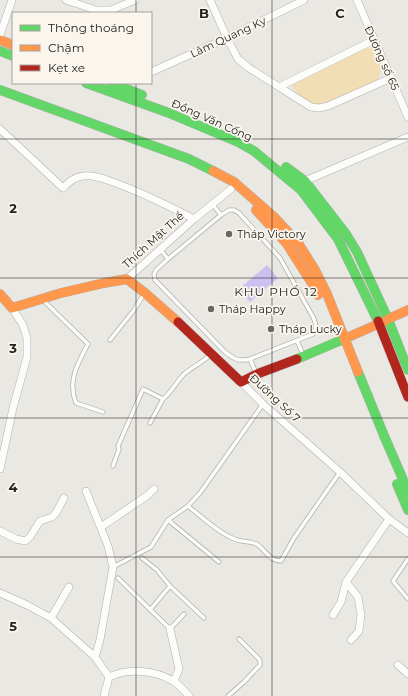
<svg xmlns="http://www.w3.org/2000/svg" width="408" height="696" viewBox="0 0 408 696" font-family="Montserrat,sans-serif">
<rect width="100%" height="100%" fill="#eae8e3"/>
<!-- green -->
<path fill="#f1deb4" d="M365 47 373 49 382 67 378 80 318 106 298 95 291 84Z"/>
<!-- water -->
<path fill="#cbc1f0" d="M267 265 278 278 250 302 239 289Z"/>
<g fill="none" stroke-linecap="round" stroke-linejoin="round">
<!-- lane casing -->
<g stroke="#b1afac" stroke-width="5">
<path id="lane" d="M213 205 221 215
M229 210H234L239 213 280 258 313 317C316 323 318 329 313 334L250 359C239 362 234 359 225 352L155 280 154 274 156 270 168 259 221 215Z
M160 249 168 259
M43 300 88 344C78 363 67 381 76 403L103 412
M110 340 134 310 144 294
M297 341 303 354
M250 359 256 373
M163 399C172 392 176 382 184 374 192 367 202 363 210 355
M113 466 119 449 118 446 143 389 163 399 150 423
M188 506C203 518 220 534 237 540 244 542 253 541 258 545 266 551 270 561 281 561L294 538 340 472
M168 520 219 562
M142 558 157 570 170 586 204 618
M408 559 393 581 408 599
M113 567 151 547 168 520 188 506 200 493 263 404
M118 578 170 629 184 614
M150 610 170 586
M228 696 244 682 260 665V661L259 659 239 639"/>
</g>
<!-- street casing -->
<g stroke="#b1afac" stroke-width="8">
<path id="street" d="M66 0 96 10H111L135 0
M210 0 227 38 238 59 249 68 311 107 319 108 328 106 391 78
M357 0 408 117
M0 35 12 0
M151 72 227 38 304 0
M279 87 374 40
M0 129 63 188C69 182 74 177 83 176 92 175 102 178 110 181 139 191 167 205 194 219
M305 181 408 137
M127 279 194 219 231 189
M241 382 263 404 340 472 389 519 408 533
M0 469 13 408 27 357V338L23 325 12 308
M86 491 108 546 113 567 100 640 95 657
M101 527 148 495 154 489
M0 531 16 539 25 541 30 537 40 521 52 517 56 513 64 498
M0 593 27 605 51 618 95 657 109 677C128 668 155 670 173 681 179 684 184 691 189 696
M333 615 341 602 346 582
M51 618 69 587
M170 629 179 669 174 681
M351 640 359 631 361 615 358 597 346 582 389 519
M398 665 408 674
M104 696 109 677"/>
</g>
<!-- fast casing -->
<g stroke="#b1afac" stroke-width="10">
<path id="fast" d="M0 51 13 56
M86 83 169 113 238 142 254 151 301 190 338 239 378 321
M111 83 142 95
M0 90 189 159 213 171
M286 167 305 181 346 234 357 252 388 319 408 370
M297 359 344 339
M358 372 385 438 408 491
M397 484 408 510"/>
</g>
<!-- slow casing -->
<g stroke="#b1afac" stroke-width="10">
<path id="slow" d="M0 40 13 45
M213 171 234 182 274 217 298 243 315 270 327 294 358 372
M256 210 287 244 315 288 318 295
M0 294 12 308 61 293 104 283 127 279 145 293 178 322
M388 319 408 310
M344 339 385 321"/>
</g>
<!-- jam casing -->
<g stroke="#b1afac" stroke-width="10">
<path id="jam" d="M378 321 408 397
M178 322 241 382 257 374 297 359"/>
</g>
<!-- lane -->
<use href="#lane" stroke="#fcfcfb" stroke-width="3.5"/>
<!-- street -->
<use href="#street" stroke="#fcfcfb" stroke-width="7"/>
<!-- fast -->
<use href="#fast" stroke="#63d668" stroke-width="9"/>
<!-- slow -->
<use href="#slow" stroke="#ff974d" stroke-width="9"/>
<!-- jam -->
<use href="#jam" stroke="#b3261e" stroke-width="9"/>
</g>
<!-- grid -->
<path fill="none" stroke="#24221f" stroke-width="1" stroke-opacity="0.55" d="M136 0V13M272 0V696M136 83V696M0 139H408M0 278H408M0 418H408M0 557H408"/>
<!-- markers -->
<g fill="#696764" stroke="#faf6ee" stroke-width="1.5">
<circle cx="229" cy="234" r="4"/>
<circle cx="211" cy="309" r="4"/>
<circle cx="271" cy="329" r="4"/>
</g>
<g text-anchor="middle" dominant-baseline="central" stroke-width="3.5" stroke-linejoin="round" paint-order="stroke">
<!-- street labels -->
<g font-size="11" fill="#24221f" stroke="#faf6ee">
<text transform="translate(228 37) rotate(-25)">Lâm Quang Ky</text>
<text transform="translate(382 58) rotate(66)">Đương số 65</text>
<text transform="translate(212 120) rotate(24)">Đồng Văn Cống</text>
<text transform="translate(153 240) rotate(-42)">Thích Mật Thể</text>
<text transform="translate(275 398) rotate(43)">Đường Số 7</text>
</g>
<!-- poi labels -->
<g font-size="11" fill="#24221f" stroke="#faf6ee" text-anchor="start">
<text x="237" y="234">Tháp Victory</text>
<text x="219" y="309">Tháp Happy</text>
<text x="279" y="329">Tháp Lucky</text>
</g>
<!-- neighbourhood labels -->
<g font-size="12" letter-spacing="1" fill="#24221f" stroke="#faf6ee">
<text x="276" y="291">KHU PHỐ 12</text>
</g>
</g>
<g font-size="13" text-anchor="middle" font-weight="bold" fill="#24221f" stroke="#faf6ee" stroke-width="3.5" stroke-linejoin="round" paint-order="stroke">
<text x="204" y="18">B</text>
<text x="340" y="18">C</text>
<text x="13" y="213">2</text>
<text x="13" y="353">3</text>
<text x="13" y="492">4</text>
<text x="13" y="631">5</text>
</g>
<!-- legend -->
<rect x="12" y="12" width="140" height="72" fill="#faf6ee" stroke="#a4a19b"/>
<rect x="20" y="25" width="20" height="6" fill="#63d668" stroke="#a4a19b"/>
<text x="48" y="32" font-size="12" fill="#24221f">Thông thoáng</text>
<rect x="20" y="45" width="20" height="6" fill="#ff974d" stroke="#a4a19b"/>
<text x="48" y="52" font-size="12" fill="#24221f">Chậm</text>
<rect x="20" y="65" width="20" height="6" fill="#b3261e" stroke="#a4a19b"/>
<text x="48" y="72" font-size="12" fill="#24221f">Kẹt xe</text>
</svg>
